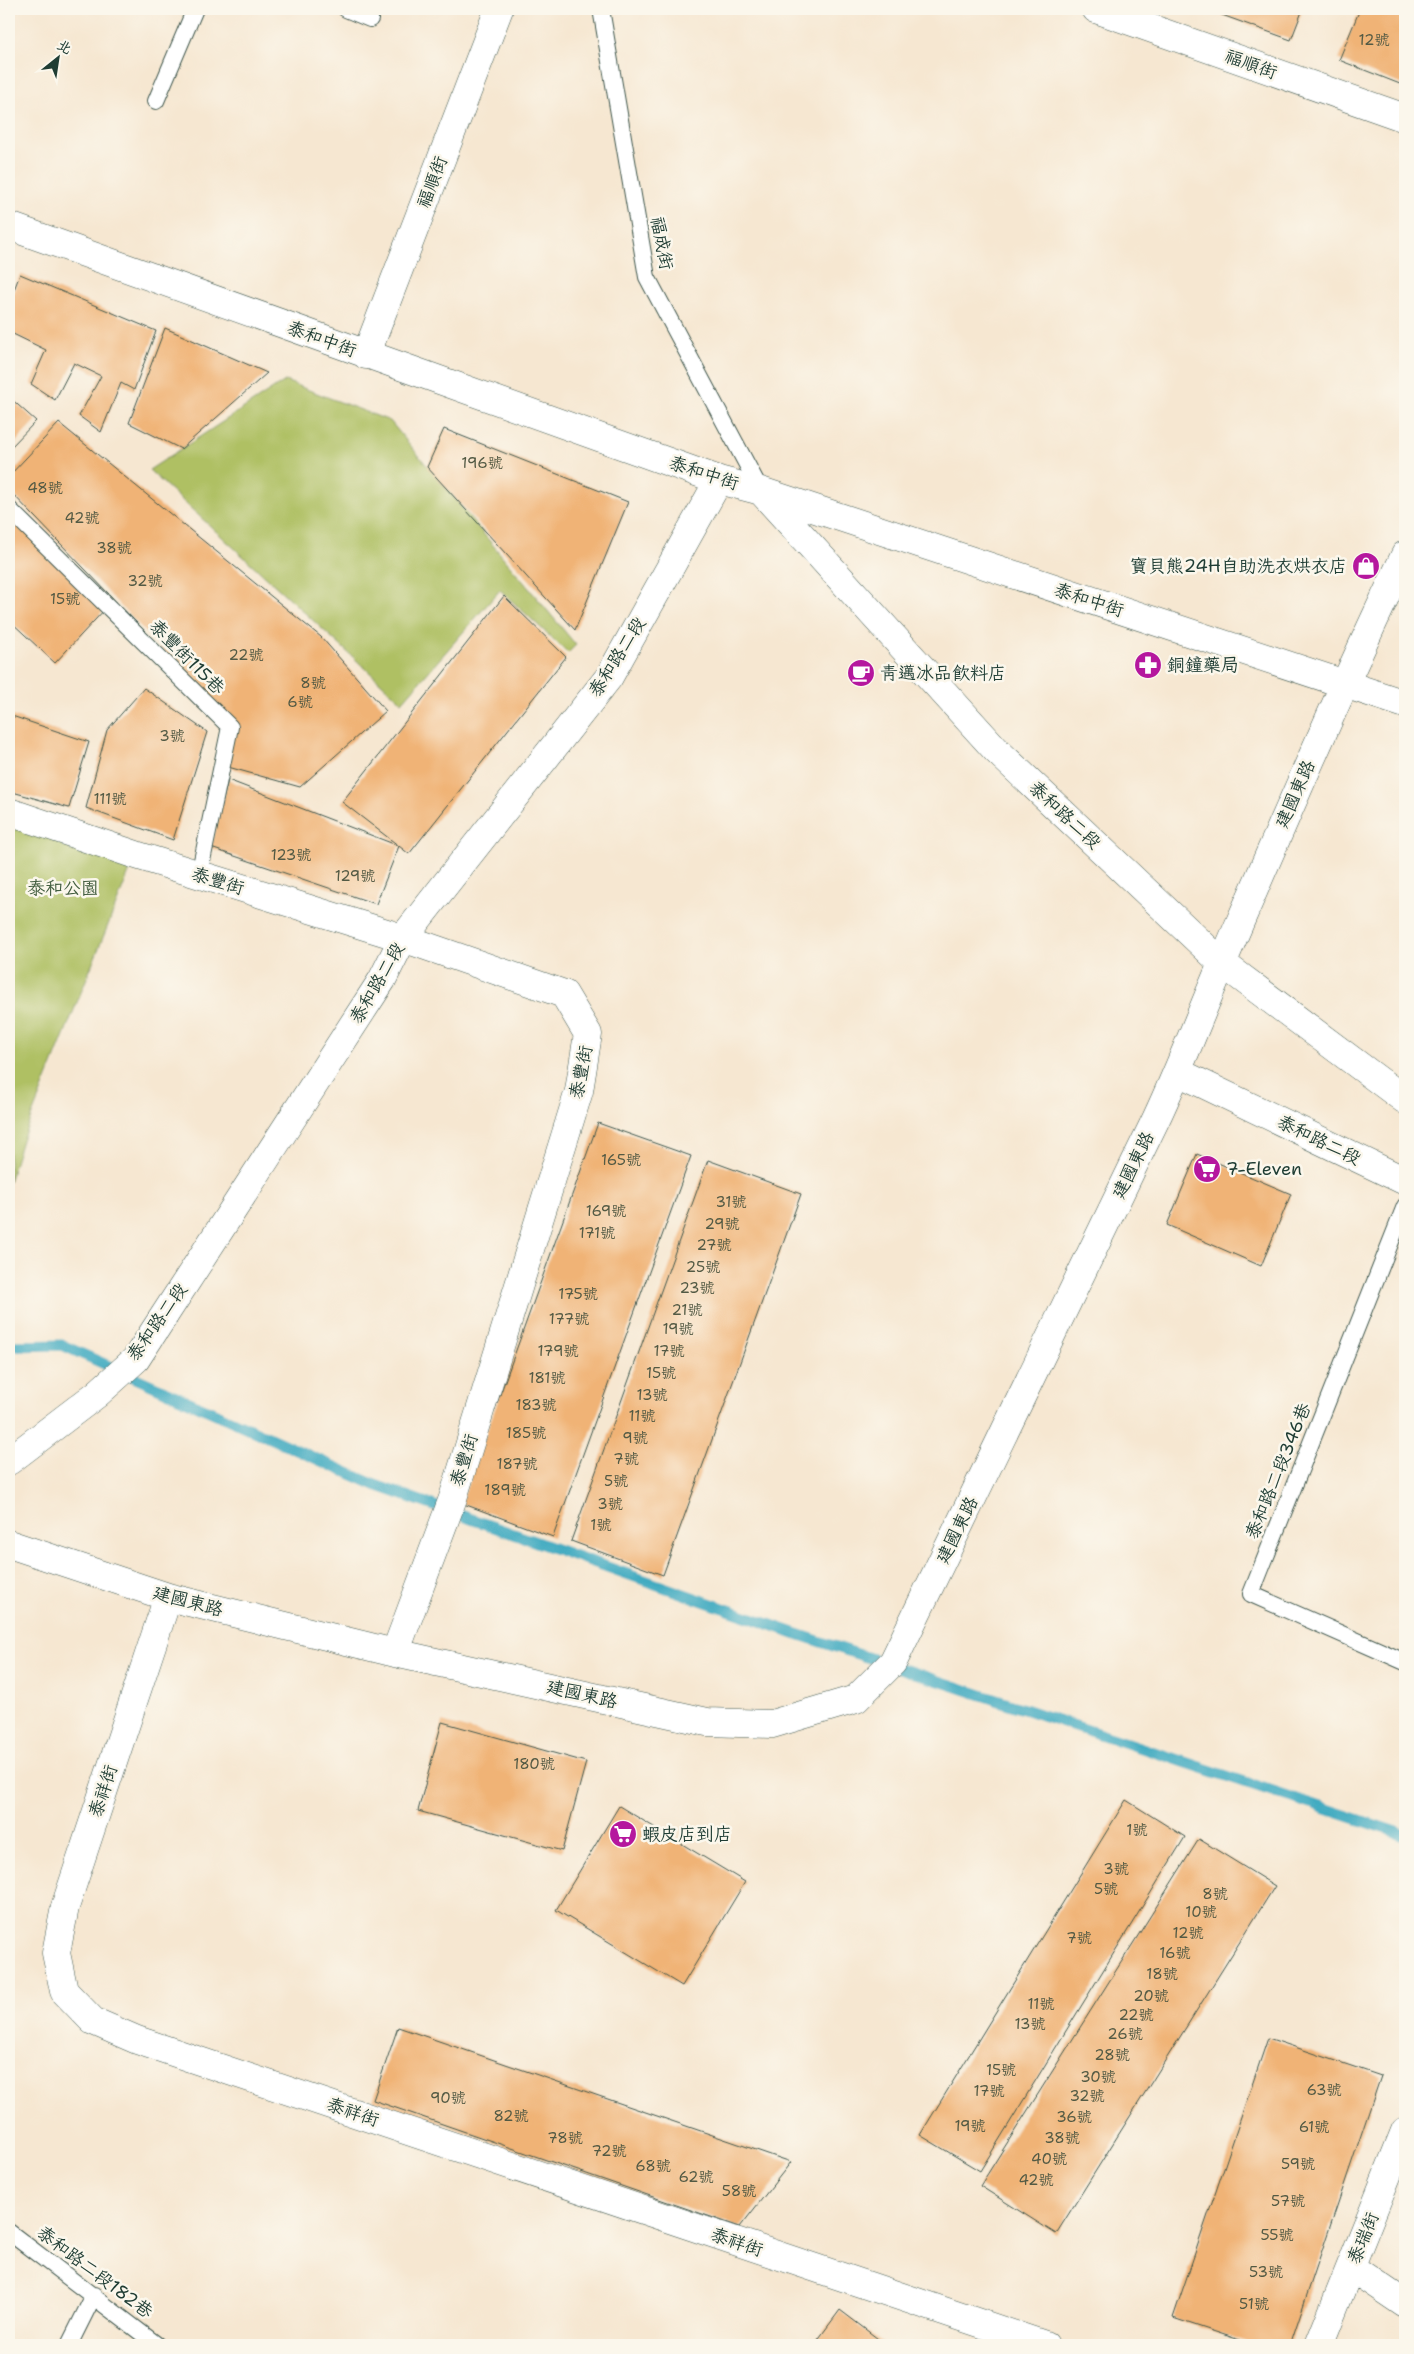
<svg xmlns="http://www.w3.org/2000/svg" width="1414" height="2354" viewBox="0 0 1414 2354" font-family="'Shantell Sans','LXGW WenKai TC',sans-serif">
<rect width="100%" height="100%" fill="#fbf7ec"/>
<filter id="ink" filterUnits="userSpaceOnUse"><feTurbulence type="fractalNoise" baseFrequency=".02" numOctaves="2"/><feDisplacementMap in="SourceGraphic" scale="10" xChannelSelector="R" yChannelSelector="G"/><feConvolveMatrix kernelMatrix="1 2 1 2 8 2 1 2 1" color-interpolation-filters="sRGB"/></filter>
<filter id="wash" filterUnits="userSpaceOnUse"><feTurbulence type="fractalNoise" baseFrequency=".0096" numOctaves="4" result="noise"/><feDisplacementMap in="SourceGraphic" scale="20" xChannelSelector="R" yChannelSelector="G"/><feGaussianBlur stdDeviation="1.12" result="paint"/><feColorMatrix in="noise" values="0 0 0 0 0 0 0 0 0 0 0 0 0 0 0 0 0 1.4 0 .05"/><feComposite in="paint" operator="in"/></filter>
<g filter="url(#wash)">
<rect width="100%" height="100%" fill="#f6e7d1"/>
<!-- green -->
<path fill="#afc063" stroke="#677e4c" d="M285 381 390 421 576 645 568 653 500 590 402 702 149 470Z
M9 812 136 855 22 1140 9 1182Z"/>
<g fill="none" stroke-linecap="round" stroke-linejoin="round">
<!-- stream -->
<path stroke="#42abc1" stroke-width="11" d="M9 1346 62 1345 375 1485 794 1633 1405 1835"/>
</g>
<g id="blocks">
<!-- building -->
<path fill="#f0b376" d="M1212 9H1303L1291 40 1211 11Z
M1360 9H1405V86L1339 60Z
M20 274 156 331 134 390 121 383 101 432 79 416 101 376 74 363 55 400 31 384 46 350 9 332V303Z
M165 328 267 373 181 449 129 423Z
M9 397 36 421 9 449Z
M59 423 321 637 386 711 300 787 228 767 233 723 9 490V476Z
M444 429 628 502 575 630 427 467Z
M9 515 107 607 55 663 9 620Z
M504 596 566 657 409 854 399 846 376 904 211 848 228 780 399 846 342 802Z
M144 688 207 732 173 840 86 808 107 730Z
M9 715 89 742 69 808 9 791Z
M598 1123 691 1156 553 1537 461 1503Z
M1197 1154 1291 1194 1261 1266 1167 1225Z
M708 1160 801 1194 663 1575 571 1541Z
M442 1722 586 1762 562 1851 418 1811Z
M1126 1800 1185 1837 980 2171 920 2135Z
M619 1806 745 1882 682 1986 556 1910Z
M1199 1839 1275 1886 1056 2234 980 2186Z
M398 2027 791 2162 740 2227 373 2100Z
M1268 2038 1381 2076 1290 2345H1255L1173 2318Z
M840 2310 886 2345H814Z"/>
</g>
</g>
<g filter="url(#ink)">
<use href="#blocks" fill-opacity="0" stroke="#3f564c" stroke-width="1"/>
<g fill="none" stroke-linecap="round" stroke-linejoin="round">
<!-- service casing -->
<g stroke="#3f564c" stroke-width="18">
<path id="service" d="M346 9 370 19
M601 9 647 277 761 491
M156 101 195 9
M9 509 230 727 199 875
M1405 1206 1251 1594 1405 1662
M9 2232 157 2345
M69 2345 94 2295"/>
</g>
<!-- minor casing -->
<g stroke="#3f564c" stroke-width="29">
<path id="minor" d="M1096 9 1405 118
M9 226 719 480 761 491 1405 704
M366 355 499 9
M762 492 997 751 1222 963 1405 1100
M9 812 136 855 403 938 564 994 588 1034 579 1091 453 1498 395 1653
M1178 1072 1405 1181
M9 1461 97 1394 136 1359 382 980 403 938 609 677 719 480
M9 1544 168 1597 395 1653 707 1722 772 1724 856 1699 893 1662 1156 1119C1181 1066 1201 1012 1224 959 1283 823 1341 688 1405 555
M168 1597 65 1907 56 1953 64 1991 93 2021 137 2040 1045 2345
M1352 2268 1405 2304
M1319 2345 1405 2131"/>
</g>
<!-- service -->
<use href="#service" stroke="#fff" stroke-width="16"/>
<!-- minor -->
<use href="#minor" stroke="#fff" stroke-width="28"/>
</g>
</g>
<!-- icons -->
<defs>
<g id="shop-disc" transform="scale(1.4375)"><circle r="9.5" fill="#b5179e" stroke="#fbf7ec"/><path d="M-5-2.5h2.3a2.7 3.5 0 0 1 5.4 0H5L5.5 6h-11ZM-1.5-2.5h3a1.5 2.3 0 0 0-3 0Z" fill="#fff"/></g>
<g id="pharmacy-disc" transform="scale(1.4375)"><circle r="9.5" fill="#b5179e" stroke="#fbf7ec"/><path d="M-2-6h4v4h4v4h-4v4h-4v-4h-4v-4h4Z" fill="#fff"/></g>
<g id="cafe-disc" transform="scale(1.4375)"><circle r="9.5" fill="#b5179e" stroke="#fbf7ec"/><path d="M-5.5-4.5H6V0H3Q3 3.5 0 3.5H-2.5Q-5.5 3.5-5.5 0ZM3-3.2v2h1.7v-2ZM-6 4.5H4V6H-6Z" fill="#fff"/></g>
<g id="supermarket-disc" transform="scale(1.4375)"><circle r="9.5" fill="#b5179e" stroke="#fbf7ec"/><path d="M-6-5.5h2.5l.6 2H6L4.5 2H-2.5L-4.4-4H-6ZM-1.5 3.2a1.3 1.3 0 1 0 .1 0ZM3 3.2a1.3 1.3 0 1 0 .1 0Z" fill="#fff"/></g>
</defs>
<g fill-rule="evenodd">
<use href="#shop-disc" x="1366" y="566"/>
<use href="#pharmacy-disc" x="1148" y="665"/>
<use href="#cafe-disc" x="861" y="673"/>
<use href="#supermarket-disc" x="1207" y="1169"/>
<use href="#supermarket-disc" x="623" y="1834"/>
</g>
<g text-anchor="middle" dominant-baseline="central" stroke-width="5" stroke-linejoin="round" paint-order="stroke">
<!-- number labels -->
<g font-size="15" fill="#535a44">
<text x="1374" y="40">12號</text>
<text x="482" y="463">196號</text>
<text x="45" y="488">48號</text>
<text x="82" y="518">42號</text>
<text x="114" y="548">38號</text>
<text x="145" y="581">32號</text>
<text x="65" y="599">15號</text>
<text x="246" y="655">22號</text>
<text x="313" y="683">8號</text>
<text x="300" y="702">6號</text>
<text x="172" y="736">3號</text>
<text x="110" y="799">111號</text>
<text x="291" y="855">123號</text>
<text x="355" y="876">129號</text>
<text x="621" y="1160">165號</text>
<text x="731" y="1202">31號</text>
<text x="606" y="1211">169號</text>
<text x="722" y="1224">29號</text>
<text x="597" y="1233">171號</text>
<text x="714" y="1245">27號</text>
<text x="703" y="1267">25號</text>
<text x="697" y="1288">23號</text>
<text x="578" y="1294">175號</text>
<text x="687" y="1310">21號</text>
<text x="569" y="1319">177號</text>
<text x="678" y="1329">19號</text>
<text x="558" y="1351">179號</text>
<text x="669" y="1351">17號</text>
<text x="661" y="1373">15號</text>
<text x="547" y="1378">181號</text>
<text x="652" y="1395">13號</text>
<text x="536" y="1405">183號</text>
<text x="642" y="1416">11號</text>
<text x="526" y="1433">185號</text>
<text x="635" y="1438">9號</text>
<text x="626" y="1459">7號</text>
<text x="517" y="1464">187號</text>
<text x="616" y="1481">5號</text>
<text x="505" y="1490">189號</text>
<text x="610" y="1504">3號</text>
<text x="601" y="1525">1號</text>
<text x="534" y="1764">180號</text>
<text x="1137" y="1830">1號</text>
<text x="1116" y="1869">3號</text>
<text x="1106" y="1889">5號</text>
<text x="1215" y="1894">8號</text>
<text x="1201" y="1912">10號</text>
<text x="1188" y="1933">12號</text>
<text x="1079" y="1938">7號</text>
<text x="1175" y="1953">16號</text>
<text x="1162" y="1974">18號</text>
<text x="1151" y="1996">20號</text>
<text x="1041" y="2004">11號</text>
<text x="1136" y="2015">22號</text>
<text x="1030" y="2024">13號</text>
<text x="1125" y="2034">26號</text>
<text x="1112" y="2055">28號</text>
<text x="1001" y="2070">15號</text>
<text x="1098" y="2077">30號</text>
<text x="1324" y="2090">63號</text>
<text x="989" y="2091">17號</text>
<text x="1087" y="2096">32號</text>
<text x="448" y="2098">90號</text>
<text x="511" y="2116">82號</text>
<text x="1074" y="2117">36號</text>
<text x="970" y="2126">19號</text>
<text x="1314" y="2127">61號</text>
<text x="565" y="2138">78號</text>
<text x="1062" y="2138">38號</text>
<text x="609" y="2151">72號</text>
<text x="1049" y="2159">40號</text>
<text x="1298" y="2164">59號</text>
<text x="653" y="2166">68號</text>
<text x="696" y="2177">62號</text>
<text x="1036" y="2180">42號</text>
<text x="739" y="2191">58號</text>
<text x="1288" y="2201">57號</text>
<text x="1277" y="2235">55號</text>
<text x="1266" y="2272">53號</text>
<text x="1254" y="2304">51號</text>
</g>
<!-- street labels -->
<g font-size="18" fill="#1f3d34" stroke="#fbf7ec">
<text transform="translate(1251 64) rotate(20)">福順街</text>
<text transform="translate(432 182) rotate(-69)">福順街</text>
<text transform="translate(662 243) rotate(79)">福成街</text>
<text transform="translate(322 339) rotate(20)">泰和中街</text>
<text transform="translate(704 473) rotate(18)">泰和中街</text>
<text transform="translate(1089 600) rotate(18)">泰和中街</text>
<text transform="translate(187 657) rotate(45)">泰豐街115巷</text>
<text transform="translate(617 657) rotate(-58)">泰和路二段</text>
<text transform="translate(1295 794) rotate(-66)">建國東路</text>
<text transform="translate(1065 815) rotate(43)">泰和路二段</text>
<text transform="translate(218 881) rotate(17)">泰豐街</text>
<text transform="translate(377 983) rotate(-60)">泰和路二段</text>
<text transform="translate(581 1072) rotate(-79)">泰豐街</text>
<text transform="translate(1319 1140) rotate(26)">泰和路二段</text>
<text transform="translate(1133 1165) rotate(-64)">建國東路</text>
<text transform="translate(157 1322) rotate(-55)">泰和路二段</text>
<text transform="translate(464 1460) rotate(-73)">泰豐街</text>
<text transform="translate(1278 1471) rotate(-68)">泰和路二段346巷</text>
<text transform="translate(957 1530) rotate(-64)">建國東路</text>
<text transform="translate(188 1601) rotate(15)">建國東路</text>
<text transform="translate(582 1694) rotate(13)">建國東路</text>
<text transform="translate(103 1791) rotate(-72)">泰祥街</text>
<text transform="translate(353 2112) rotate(19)">泰祥街</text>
<text transform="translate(1363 2238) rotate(-68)">泰瑞街</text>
<text transform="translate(737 2242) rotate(19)">泰祥街</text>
<text transform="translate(95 2272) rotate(37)">泰和路二段182巷</text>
</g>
<!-- poi labels -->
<g font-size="18" fill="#1f3d34" stroke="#fbf7ec" text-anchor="start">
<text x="1347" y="566" text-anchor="end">寶貝熊24H自助洗衣烘衣店</text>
<text x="1167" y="665">銅鐘藥局</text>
<text x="880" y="673">青邁冰品飲料店</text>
<text x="1226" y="1169">7-Eleven</text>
<text x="642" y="1834">蝦皮店到店</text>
</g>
<!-- park labels -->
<g font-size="18" fill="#435e40" stroke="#fbf7ec">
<text x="63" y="888">泰和公園</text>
</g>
</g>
<!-- margin -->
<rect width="1414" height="2354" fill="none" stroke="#fbf7ec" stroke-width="30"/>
<!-- north arrow -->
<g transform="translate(58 58) rotate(30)" stroke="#fbf7ec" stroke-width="4" paint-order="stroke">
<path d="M0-4L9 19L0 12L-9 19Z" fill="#1f3d34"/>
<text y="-8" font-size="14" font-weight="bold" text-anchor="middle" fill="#1f3d34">北</text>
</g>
</svg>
